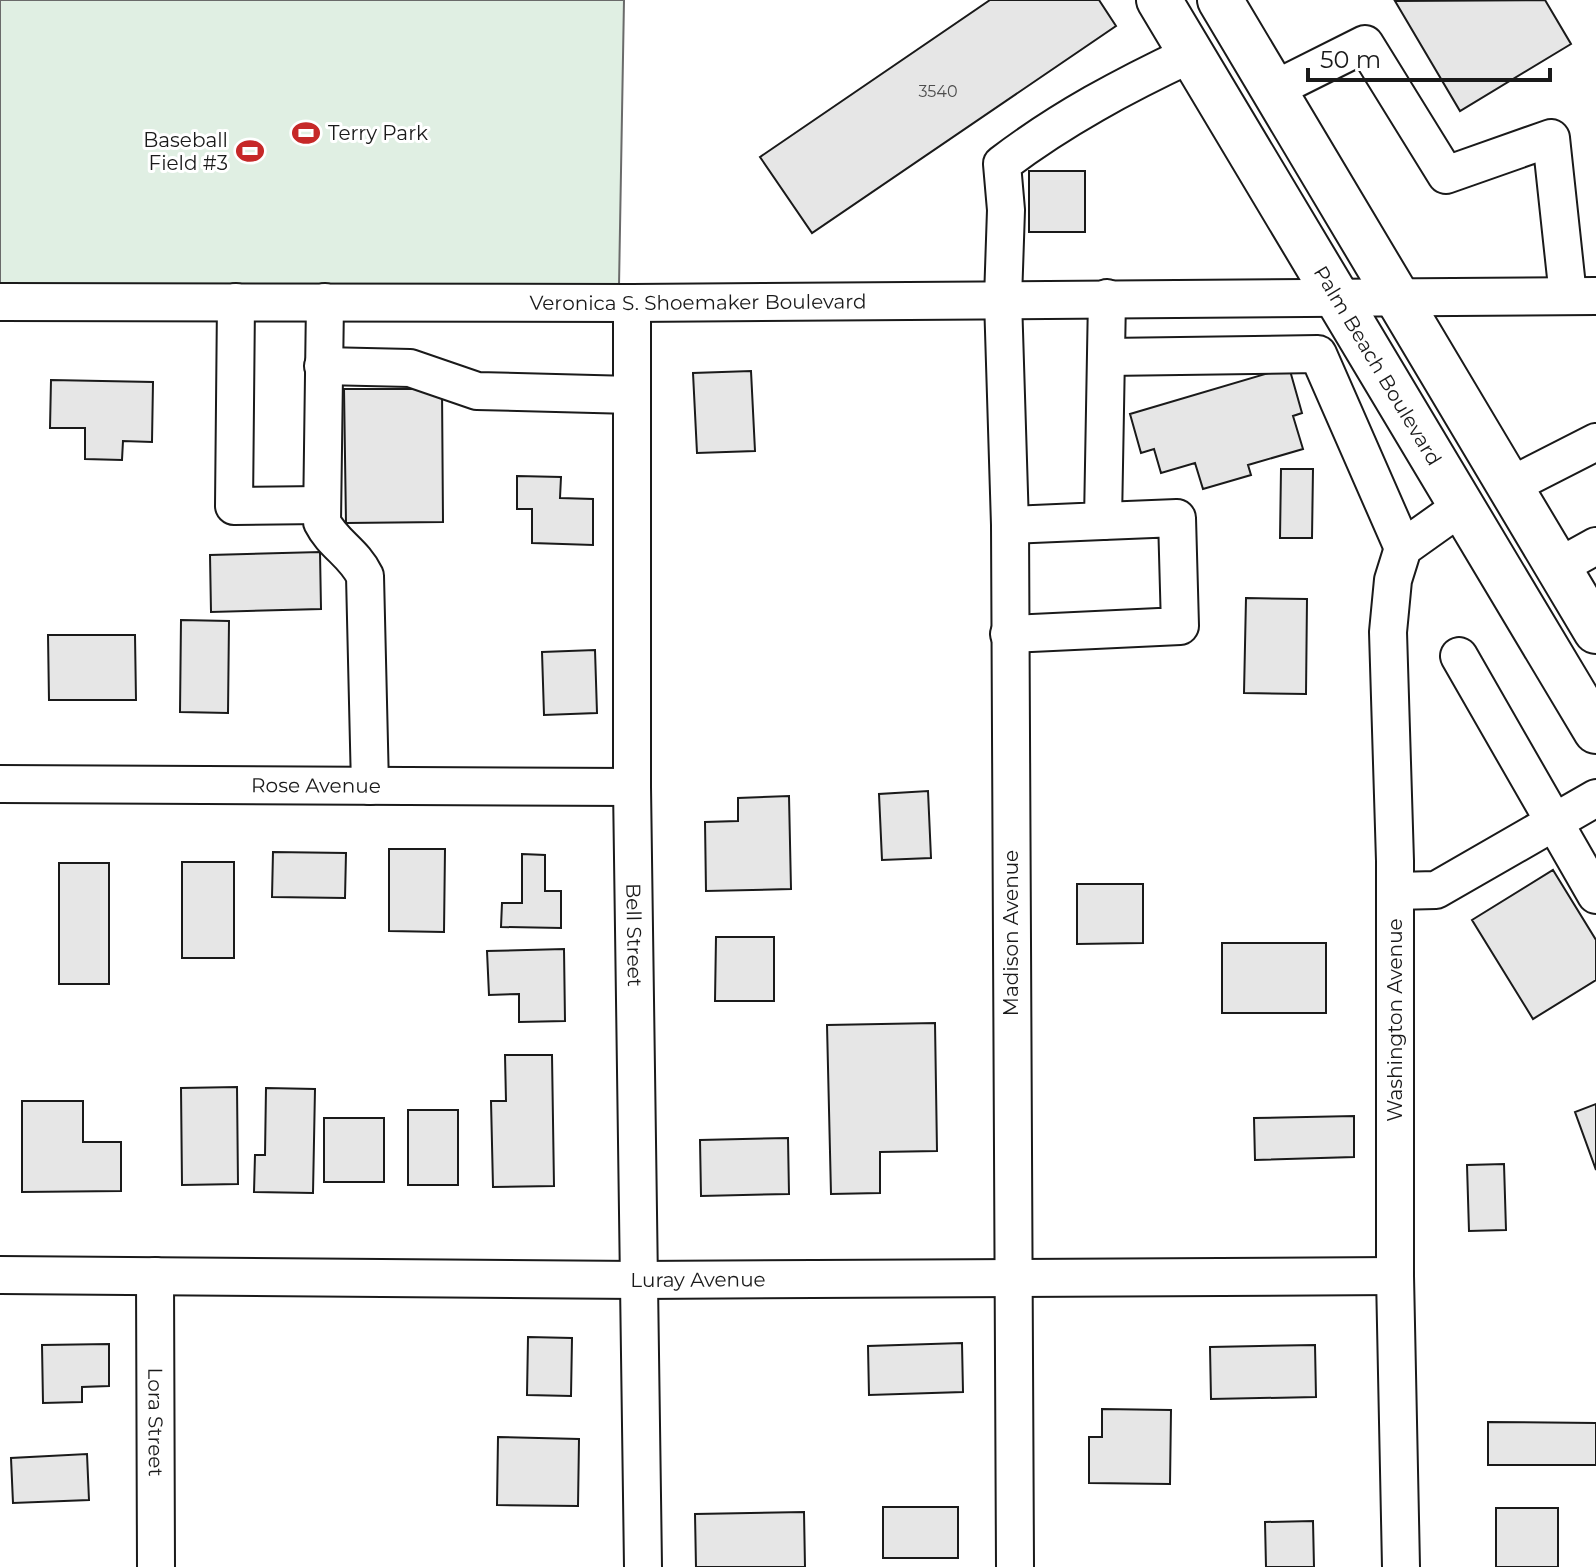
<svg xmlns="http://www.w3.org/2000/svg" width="1596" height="1567" viewBox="0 0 1596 1567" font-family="Montserrat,sans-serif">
<rect width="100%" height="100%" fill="#fff"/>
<!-- green -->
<path fill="#e0efe3" stroke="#6a6a6a" stroke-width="2" d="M0 0H624L619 286H0Z"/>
<!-- building -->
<path fill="#e6e6e6" stroke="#1a1a1a" stroke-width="2" d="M990 0H1099L1116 26 812 233 760 157Z
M1545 0 1571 44 1460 111 1395 1Z
M1029 171H1085V232H1029Z
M1289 367 1302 413 1293 416 1303 449 1248 465 1251 475 1203 489 1195 463 1161 473 1154 449 1141 453 1130 414Z
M751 371 755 451 697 453 693 373Z
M51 380 153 382 152 442 123 441 122 460 85 459V428H50Z
M344 389H442L443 522 346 523Z
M1281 469H1313L1312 538H1280Z
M517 476 561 477 560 498 593 499V545L532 543V509H517Z
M320 552 321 609 211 612 210 555Z
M1246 598 1307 599 1306 694 1244 693Z
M181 620 229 621 228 713 180 712Z
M48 635H135L136 700H49Z
M595 650 597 713 544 715 542 652Z
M928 791 931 858 882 860 879 794Z
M789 796 791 889 706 891 705 822 738 821V798Z
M389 849H445L444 932 389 931Z
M273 852 346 853 345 898 272 897Z
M522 854 545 855V891H561V928L501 927 502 903H522Z
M182 862H234V958H182Z
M59 863H109V984H59Z
M1553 870 1596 940V980L1533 1019 1472 920Z
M1077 884H1143V943L1077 944Z
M716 937H774V1001H715Z
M1222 943H1326V1013H1222Z
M564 949 565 1021 519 1022V994L489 995 487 951Z
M935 1023 937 1151 880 1152V1193L831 1194 827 1025Z
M505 1055H552L554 1186 493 1187 491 1101H506Z
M237 1087 238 1184 182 1185 181 1088Z
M266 1088 315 1089 313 1193 254 1192 255 1155H265Z
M22 1101H83V1142H121V1191L22 1192Z
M1596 1104V1170L1575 1112Z
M408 1110H458V1185H408Z
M1354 1116V1157L1255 1160 1254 1118Z
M324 1118H384V1182H324Z
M788 1138 789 1194 701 1196 700 1140Z
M1504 1164 1506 1230 1469 1231 1467 1165Z
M528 1337 572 1338 571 1396 527 1395Z
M962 1343 963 1392 869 1395 868 1346Z
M109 1344V1386L82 1387V1402L43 1403 42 1345Z
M1315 1345 1316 1397 1211 1399 1210 1347Z
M1102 1409 1171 1410 1170 1484 1089 1483V1437H1102Z
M1488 1422 1596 1423V1465H1488Z
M498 1437 579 1439 578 1506 497 1505Z
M87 1454 89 1500 13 1503 11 1458Z
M883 1507H958V1558H883Z
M1496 1508H1558V1567H1496Z
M804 1512 805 1567H696L695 1514Z
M1313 1521 1314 1567H1266L1265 1522Z"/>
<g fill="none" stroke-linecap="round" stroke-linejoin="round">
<!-- minor casing -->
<g stroke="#1a1a1a" stroke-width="40">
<g id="minor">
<path d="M1273 90 1365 44 1446 175 1551 138 1568 296"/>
<path id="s1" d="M0 302 632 303 1596 296"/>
<path d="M236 302 234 506 321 505"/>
<path d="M325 302 322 522C333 544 354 553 365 576L370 786"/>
<path id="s2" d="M632 303V787L643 1567"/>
<path d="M1107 357 1318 354 1403 548"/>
<path d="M323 366 410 368 477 391 632 395"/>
<path d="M1510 486 1596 442"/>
<path d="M1010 525 1103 521 1107 298"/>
<path d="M1558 567 1596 546"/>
<path d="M1009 634 1180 626 1177 518 1103 521"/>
<path d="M1459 656 1596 895"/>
<path id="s3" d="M0 784 632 787"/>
<path d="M1395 891 1436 890 1596 798"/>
<path id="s4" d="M0 1275 638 1280 1395 1276"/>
<path id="s5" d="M155 1276 156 1567"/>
<path d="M1015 1567 1010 525 1003 299 1006 210 1002 164C1061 119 1125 85 1191 54"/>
<path d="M1401 1567 1395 1276V861L1388 632 1393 580 1403 548 1462 506"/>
</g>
</g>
<!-- major casing -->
<g stroke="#1a1a1a" stroke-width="48">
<g id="major">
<path id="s6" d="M1159 0 1596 731"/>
<path d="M1220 0 1596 631"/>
</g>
</g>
<!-- minor -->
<use href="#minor" stroke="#fff" stroke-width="36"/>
<!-- major -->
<use href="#major" stroke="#fff" stroke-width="44"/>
</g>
<!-- icons -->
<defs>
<g id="stadium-bare" transform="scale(2.16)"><path d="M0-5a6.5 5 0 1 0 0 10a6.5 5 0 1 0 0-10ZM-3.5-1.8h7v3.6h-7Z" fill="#c62828" stroke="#fff" stroke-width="2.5" paint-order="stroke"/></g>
</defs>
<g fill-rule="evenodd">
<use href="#stadium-bare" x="306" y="133"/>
<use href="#stadium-bare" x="250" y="151"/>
</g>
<g text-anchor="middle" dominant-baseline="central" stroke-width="6" stroke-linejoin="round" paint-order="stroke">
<!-- number labels -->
<g font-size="16" fill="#4d4d4d">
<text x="938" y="91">3540</text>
</g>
<!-- poi labels -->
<g font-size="20" fill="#1a1a1a" stroke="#fff" text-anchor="start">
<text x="328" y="133">Terry Park</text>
<text x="228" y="140" text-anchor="end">Baseball<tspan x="228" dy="23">Field #3</tspan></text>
</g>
<!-- street labels -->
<g font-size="20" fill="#1a1a1a" stroke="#fff">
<text stroke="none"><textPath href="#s1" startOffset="698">Veronica S. Shoemaker Boulevard</textPath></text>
<text stroke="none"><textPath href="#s6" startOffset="426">Palm Beach Boulevard</textPath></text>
<text stroke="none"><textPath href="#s3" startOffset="316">Rose Avenue</textPath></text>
<text transform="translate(1011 933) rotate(-90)">Madison Avenue</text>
<text stroke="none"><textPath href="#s2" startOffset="632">Bell Street</textPath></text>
<text transform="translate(1395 1020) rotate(-90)">Washington Avenue</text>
<text stroke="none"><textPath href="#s4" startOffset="698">Luray Avenue</textPath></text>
<text stroke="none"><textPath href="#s5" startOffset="146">Lora Street</textPath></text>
</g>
</g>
<!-- scale -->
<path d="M1308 68v12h242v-12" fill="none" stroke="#1a1a1a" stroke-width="4"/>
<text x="1320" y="68" font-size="24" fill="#1a1a1a" stroke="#ffffff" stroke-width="6" paint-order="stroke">50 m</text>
</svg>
